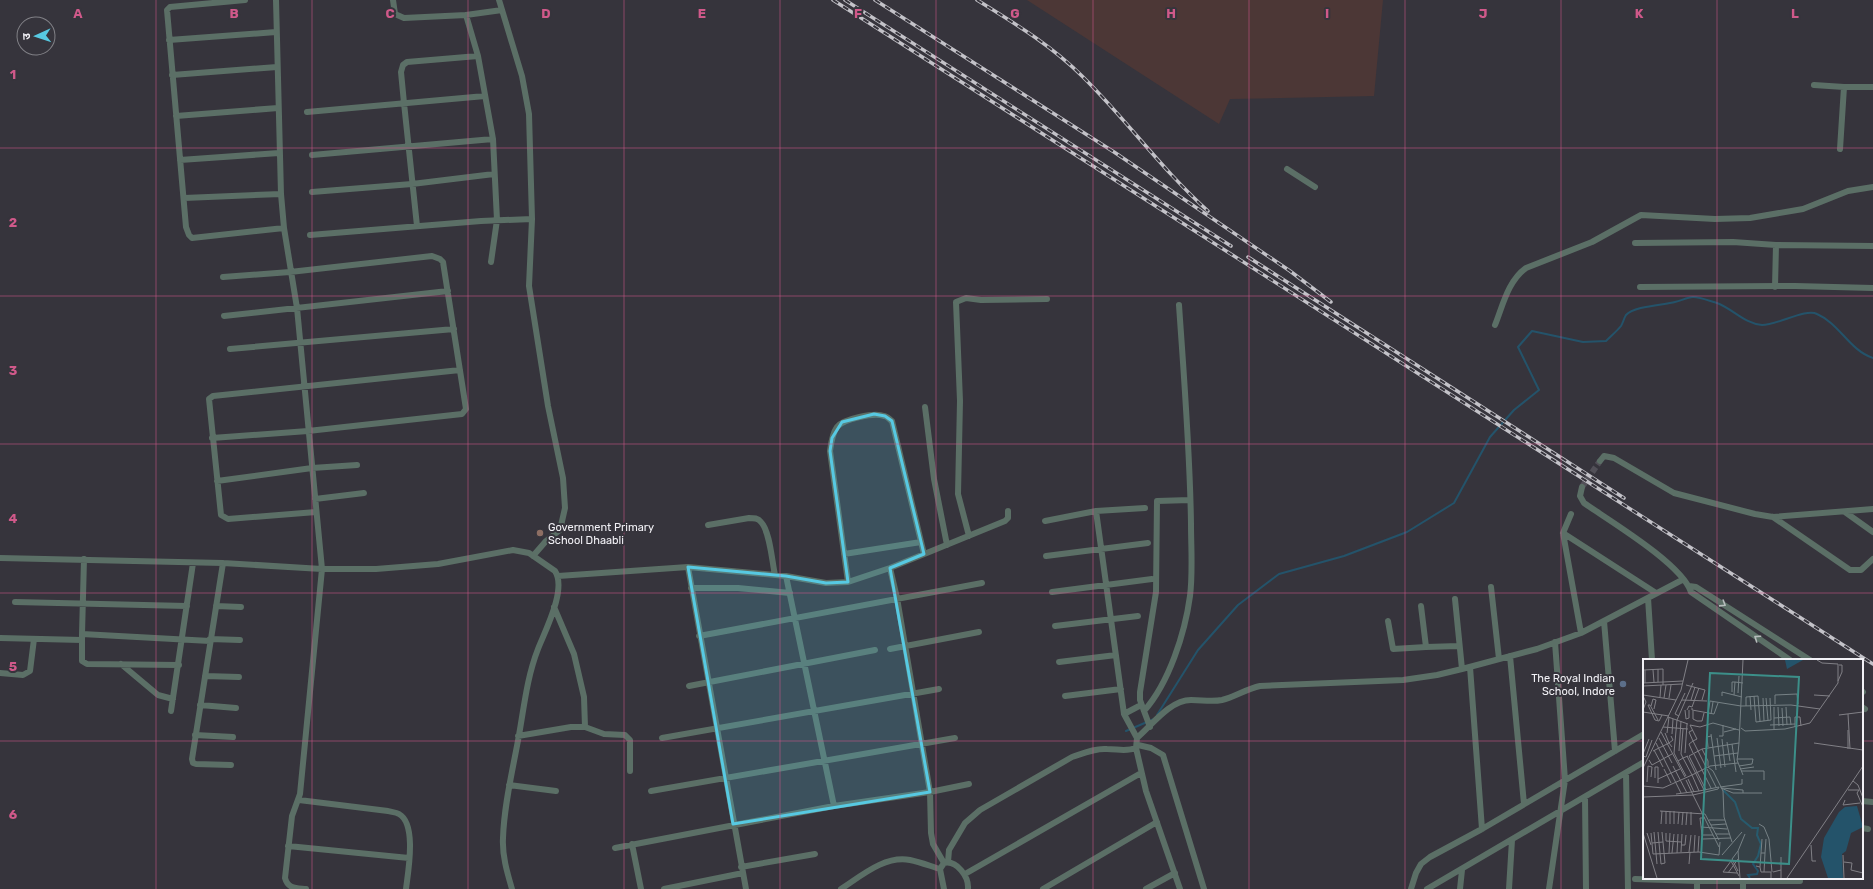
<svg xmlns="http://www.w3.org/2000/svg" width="1873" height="889" viewBox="0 0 1873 889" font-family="Rubik,'Noto Sans Devanagari',sans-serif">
<rect width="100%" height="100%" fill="#36343c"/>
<!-- industrial -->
<path fill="#4c3736" d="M1027 0H1383L1374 96 1230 99 1219 124Z"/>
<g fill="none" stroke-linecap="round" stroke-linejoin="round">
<!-- stream -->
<path stroke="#24536a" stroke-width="2" d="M1157 715 1198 650 1238 605 1279 574 1344 556 1407 532 1454 503 1490 437 1514 410 1539 390 1518 347 1532 331 1583 342 1606 341C1611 336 1617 331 1621 326 1623 323 1624 318 1626 315 1634 306 1664 305 1675 302 1681 301 1687 297 1693 297 1700 297 1710 301 1717 303 1733 309 1745 324 1762 325 1778 325 1806 308 1817 314 1840 324 1849 350 1873 358
M1126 731 1154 719"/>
<!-- street-tunnel -->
<path stroke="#525058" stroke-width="6" stroke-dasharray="6 3" stroke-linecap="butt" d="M1582 487 1600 461"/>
<!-- street -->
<path stroke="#5b6f66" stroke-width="6" d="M245 0 170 7 167 10 186 227 189 235 192 238 284 228
M276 0 281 194 284 228 297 308 322 569 300 794 292 816 285 878C288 889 296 888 306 889
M393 0 395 14 404 18 466 15 502 10
M499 0 522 76 529 114 532 219 529 286 548 406 563 478 565 508 560 530 546 541 533 556
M466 15 478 56 493 139 497 220 491 262
M169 40 276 32
M172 75 277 67
M1814 85 1844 87H1873
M307 112 485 96
M176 116 278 108
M1840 149 1844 87
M312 155 493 139
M180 160 279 153
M1287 169 1315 187
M312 192 412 184 494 174
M184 198 281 194
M417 226 404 103 401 72 403 65 407 62 478 56
M310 235 481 221 532 219
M1635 243 1733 242 1776 245 1775 287
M1776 245 1873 246
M1640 287 1795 286 1873 288
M224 316 448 291
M1495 325C1503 305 1508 281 1526 268L1592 242 1641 215 1715 219 1750 218 1803 209 1848 191 1873 187
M230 349 454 329
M925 407 934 479 947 545
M212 438 308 431 462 414 466 409 443 262 440 259 432 256 290 272 223 277
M1600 461 1604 456 1614 458 1674 493 1755 514 1773 517 1873 509
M217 481 312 468 357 465
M1582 487 1580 496 1584 503C1610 521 1682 564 1691 592L1790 660
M315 499 364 493
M1096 511 1145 508
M316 512 228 519 221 515 209 399 213 396 460 370
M1845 512 1873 532
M1571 514 1563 533 1581 633
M1773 517 1850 570H1861L1873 559
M1045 521 1096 511 1124 714 1137 738
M708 525 749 518C754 518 758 518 761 522 770 531 772 562 775 575
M1563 533 1656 593
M969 536 958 494 960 401 956 302 966 298 981 300 1047 299
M844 554 921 542
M1046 556 1148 543
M0 558 223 563 322 569H376L438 564 513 550 529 553 555 571C567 589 545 631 538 649 527 677 524 707 519 735 513 769 504 804 503 838 502 855 507 872 512 889
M84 559 82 634 210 641
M223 563 192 759 193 763 196 764 231 765
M688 567 786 576 834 806
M890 568 897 598 930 792 931 833 933 844 944 863
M558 576 688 567 746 889
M786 576 826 583 848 582 890 568 1005 521 1008 518V511
M848 582 830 451C831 443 832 434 837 427 843 419 875 412 884 416 887 416 889 419 892 421L924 554
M1689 586 1696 587 1810 660
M1491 587 1499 659
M691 588H738L790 593
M1052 592 1152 579
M1648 598 1652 660
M1455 599 1462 669
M15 602 187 606
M216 606 241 607
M1421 606 1426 647 1459 646
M554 607 574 654 584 697 585 727
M1388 621 1393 649 1426 647
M1604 621 1615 751
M1055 626 1138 616
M82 634V661L87 664 179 665
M699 636 982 583
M0 638 82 640
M210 639 240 640
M890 649 979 632
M1510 656 1524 804
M1059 662 1116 655
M121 664 158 695 173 699
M1470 667 1482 829
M0 673 23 675 30 671 34 639
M205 676 239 677
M689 686 875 650
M1862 691 1863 692
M1065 696 1121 689
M200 705 236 708
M1862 707 1865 709
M171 711 193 563
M1144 711 1140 700V692L1156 592 1157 501 1190 500
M1124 714 1141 705
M1150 727 1144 711C1169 683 1185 633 1190 596 1193 573 1191 547 1191 524 1190 451 1184 378 1179 305
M195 735 233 737
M518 736 571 727H585L604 734 625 735 630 740V771
M662 738 939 689
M1138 745 1151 748 1163 755 1204 889
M1136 748 1146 791 1180 889
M1626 773 1628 889
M509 785 556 791
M651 791 955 738
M1585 797 1586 889
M299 800 388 811C391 812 396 812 399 814 417 824 408 872 406 889
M1862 801 1872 802
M1862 828 1868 829
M632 844 641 889
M288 846 409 858
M615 848 834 806 930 792 969 784
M948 862 949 850 965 823 980 810 1072 757C1084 753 1095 748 1107 749 1118 749 1126 752 1136 748L1137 738C1152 725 1170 700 1191 700 1202 700 1212 702 1222 700 1235 697 1246 689 1260 686L1403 680 1437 675 1462 669 1537 649 1581 633 1682 580
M741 867 815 854
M965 874 1141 773
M1635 879 1697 881V889
M1697 881H1800
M664 889 743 873
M841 889C861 876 885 855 910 860 920 862 930 866 940 869
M944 889 940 869 944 863C957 860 969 877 968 889
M1043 889 1157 822
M1146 889 1175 873
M1411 889 1416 873 1421 864 1430 857 1482 829 1644 734
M1427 889 1644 762
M1460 889 1462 870
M1509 889 1512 840
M1549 889 1565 780 1555 642
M1743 889V881"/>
<!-- rail casing -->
<g stroke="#c3c2c8" stroke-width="3.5">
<path id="rail" d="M833 0 1873 664
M845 0 1231 246
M875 0 1114 152 1290 271 1331 302
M977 0C1014 23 1051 45 1082 76 1126 119 1162 170 1208 211
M1248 257 1624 498"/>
</g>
<!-- rail -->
<use href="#rail" stroke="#36343c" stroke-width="2" stroke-dasharray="6" stroke-linecap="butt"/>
</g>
<!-- one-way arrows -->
<defs><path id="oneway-chevron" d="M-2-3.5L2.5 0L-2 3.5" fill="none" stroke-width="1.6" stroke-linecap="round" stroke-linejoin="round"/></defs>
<g stroke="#b6bdbc">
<use href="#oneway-chevron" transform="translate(1723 604) rotate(32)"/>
<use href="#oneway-chevron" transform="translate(1757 638) rotate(-146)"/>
</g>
<!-- marked area -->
<path fill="#57c9e2" fill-opacity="0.2" stroke="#57c9e2" stroke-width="3" stroke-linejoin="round" d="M874 414 885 416 892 421 924 554 890 568 930 792 733 824 688 567 786 576 826 583 848 582 830 451 832 438 842 422Z"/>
<!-- grid -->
<path fill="none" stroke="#d0598a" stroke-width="1" stroke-opacity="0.55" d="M156 0V889M312 0V889M468 0V889M624 0V889M780 0V889M936 0V889M1093 0V889M1249 0V889M1405 0V889M1561 0V889M1717 0V660M0 148H1873M0 296H1873M0 444H1873M0 593H1873M0 741H1644M1862 741H1873M1717 878V889"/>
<!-- markers -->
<circle fill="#8d6e63" stroke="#36343c" stroke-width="1.5" cx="540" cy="533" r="4"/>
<circle fill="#5c6f8a" stroke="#36343c" stroke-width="1.5" cx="1623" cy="684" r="4"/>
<g text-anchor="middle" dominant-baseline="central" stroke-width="4" stroke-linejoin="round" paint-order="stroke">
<!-- poi labels -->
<g font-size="11" fill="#f2f1f6" stroke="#36343c" text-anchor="start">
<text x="548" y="527">Government Primary<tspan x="548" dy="13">School Dhaabli</tspan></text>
<text x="1615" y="678" text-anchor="end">The Royal Indian<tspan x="1615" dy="13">School, Indore</tspan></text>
</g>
</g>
<!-- overview -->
<g transform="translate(1643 659)">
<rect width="220" height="220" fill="#36343c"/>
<path d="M142 1H160L144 10ZM214 147 220 168 208 174 203 192 199 195 200 219H185L178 198 181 179 196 153 202 148Z" fill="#24536a"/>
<path fill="none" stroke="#24536a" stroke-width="2" d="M80 131 92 143 98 160 109 169H115L114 176 118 185 115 197 110 205 115 212 114 215 105 216 107 219"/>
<path fill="none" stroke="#818086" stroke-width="1" d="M15 10V23M0 11 20 10V26M2 11V24M10 11 11 23M195 22 199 13V6H196M0 24 40 22M43 26 62 31 59 41M0 27 39 25M89 33V23H92M95 34 96 17M0 36 33 41M91 36 92 23 100 24M171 36 187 37M0 37 3 43 0 51M79 37V33L99 38M107 37 108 51M111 37 113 63 128 61 127 39M17 38 18 26M21 39 23 26M26 39 28 26M120 39 121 62M123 39 125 61M39 41 64 42M48 41 52 28M132 45V36L154 35 155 45M8 47 10 40 13 41 11 50M103 47V38L115 37 117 62M131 48V70M135 48 136 67M143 48 144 66M49 49V51L71 55 75 44M139 49 140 67M42 51 43 60 46 59V51M44 51 46 47 49 48 56 29M50 52V60L54 62H59L61 54M0 53 26 57M65 54 67 42 98 47 148 46 177 50M68 55 70 43M205 55 207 90M196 56 220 53M36 57 32 55 42 34M25 58 45 65M131 59 147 58 148 66M15 61 7 46H5L12 61 16 62 19 56M34 61 31 94 35 102M34 61 50 24M127 66 152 65M20 68 45 70M152 68V58H157L158 67M98 69 102 72 142 70 167 64 195 24V5L179 4 174 1M40 70 38 95 40 99 45 97M50 71 46 73 50 82 46 85 50 94M205 71V90M18 73 42 118M81 73 93 70M24 74 26 58M29 75 30 60M68 75 73 111M28 77 30 81 26 84 29 88M76 77H80V66M16 79 29 104M74 79 78 109M79 80 82 108M84 83 87 102M13 84 38 134M171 84 220 91M89 85 93 113M65 88 64 78 68 77M59 90 96 84 100 1M11 91 20 108M10 92 26 84 22 74M36 92 38 62M42 94 44 65M95 94 94 101 100 116M0 95 6 80M51 95 68 129M0 97 3 98 9 81M44 97 61 131M71 97 95 94 96 84M94 100H110L109 105 96 107M6 101 9 106 29 95M5 107 9 108 8 118M30 107 44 134M63 108 50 82 54 80 47 66 57 68 70 64 96 71M65 108 70 112 80 132 81 158 89 183M0 109 38 31 45 1M21 110 28 124M64 110 73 128M97 110 111 108M98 112H121V121M43 117 35 102 40 99 49 116 67 107 95 104M12 119V108H15V124M15 120 37 110M45 120 51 133M43 121 50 136 75 130 76 128M210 122 215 126 220 139M4 123 5 107M0 127 20 129 49 116 56 132 76 128M77 128 99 125V120M78 129 90 134H119M79 129 100 131V134M63 131 46 97 59 90 65 102V107M205 131H216L214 134 220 148M33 135 56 132M0 138 50 136 76 188M202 141 200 146 217 144M17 152 62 155 76 181M62 159H57L59 176H70M66 161H82M18 165 19 152M23 165V152M27 165V152M31 165V152M35 165 36 153M116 165 121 168 126 180 129 213M39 166 40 153M43 166 44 153M48 166V153M68 166 83 165M58 168 84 170M11 173 14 205M15 173 18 205 22 204 20 183M0 174 14 219M4 174 8 186M8 174 10 195 56 193 76 196M23 174V182L38 183M73 175H86M60 180 88 179M9 184 20 183 19 173M38 186H42L43 176M168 186 169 202H173M95 192 89 200 95 212M38 193 39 175M46 193 48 176M51 193 52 176M55 193 56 177M26 194 27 174M29 194 31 175M34 194 35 175M118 194H122L123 180M76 196 77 183M79 196 99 173M200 196 201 219M201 203 209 204 208 211 220 214M46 205 47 193M113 207 117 208 118 213H128V219M117 208 119 180M138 211V198M121 213 122 194M130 213 138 211V219M85 214 95 200M94 214 80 213 88 202 96 217M97 219 95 192 102 175M144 219 220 107"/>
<path fill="#3c8f89" fill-opacity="0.15" stroke="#3c8f89" stroke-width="2" d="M67 14 156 18 146 205 58 200Z"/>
<rect width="220" height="220" fill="none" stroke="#f2f1f6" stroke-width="2"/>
</g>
<g font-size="13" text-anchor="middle" font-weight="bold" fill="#d0598a" stroke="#36343c" stroke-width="4" stroke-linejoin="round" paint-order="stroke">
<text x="78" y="18">A</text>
<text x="234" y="18">B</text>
<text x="390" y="18">C</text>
<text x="546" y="18">D</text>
<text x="702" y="18">E</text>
<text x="858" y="18">F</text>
<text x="1015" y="18">G</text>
<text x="1171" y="18">H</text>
<text x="1327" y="18">I</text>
<text x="1483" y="18">J</text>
<text x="1639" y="18">K</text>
<text x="1795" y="18">L</text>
<text x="13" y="79">1</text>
<text x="13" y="227">2</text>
<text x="13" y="375">3</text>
<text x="13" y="523">4</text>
<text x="13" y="671">5</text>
<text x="13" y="819">6</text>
</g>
<!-- north arrow -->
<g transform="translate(36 36) rotate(267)"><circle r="19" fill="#36343c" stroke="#818086"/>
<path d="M0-3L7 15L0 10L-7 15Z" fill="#57c9e2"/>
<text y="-6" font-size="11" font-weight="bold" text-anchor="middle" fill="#f2f1f6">उ</text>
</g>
</svg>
